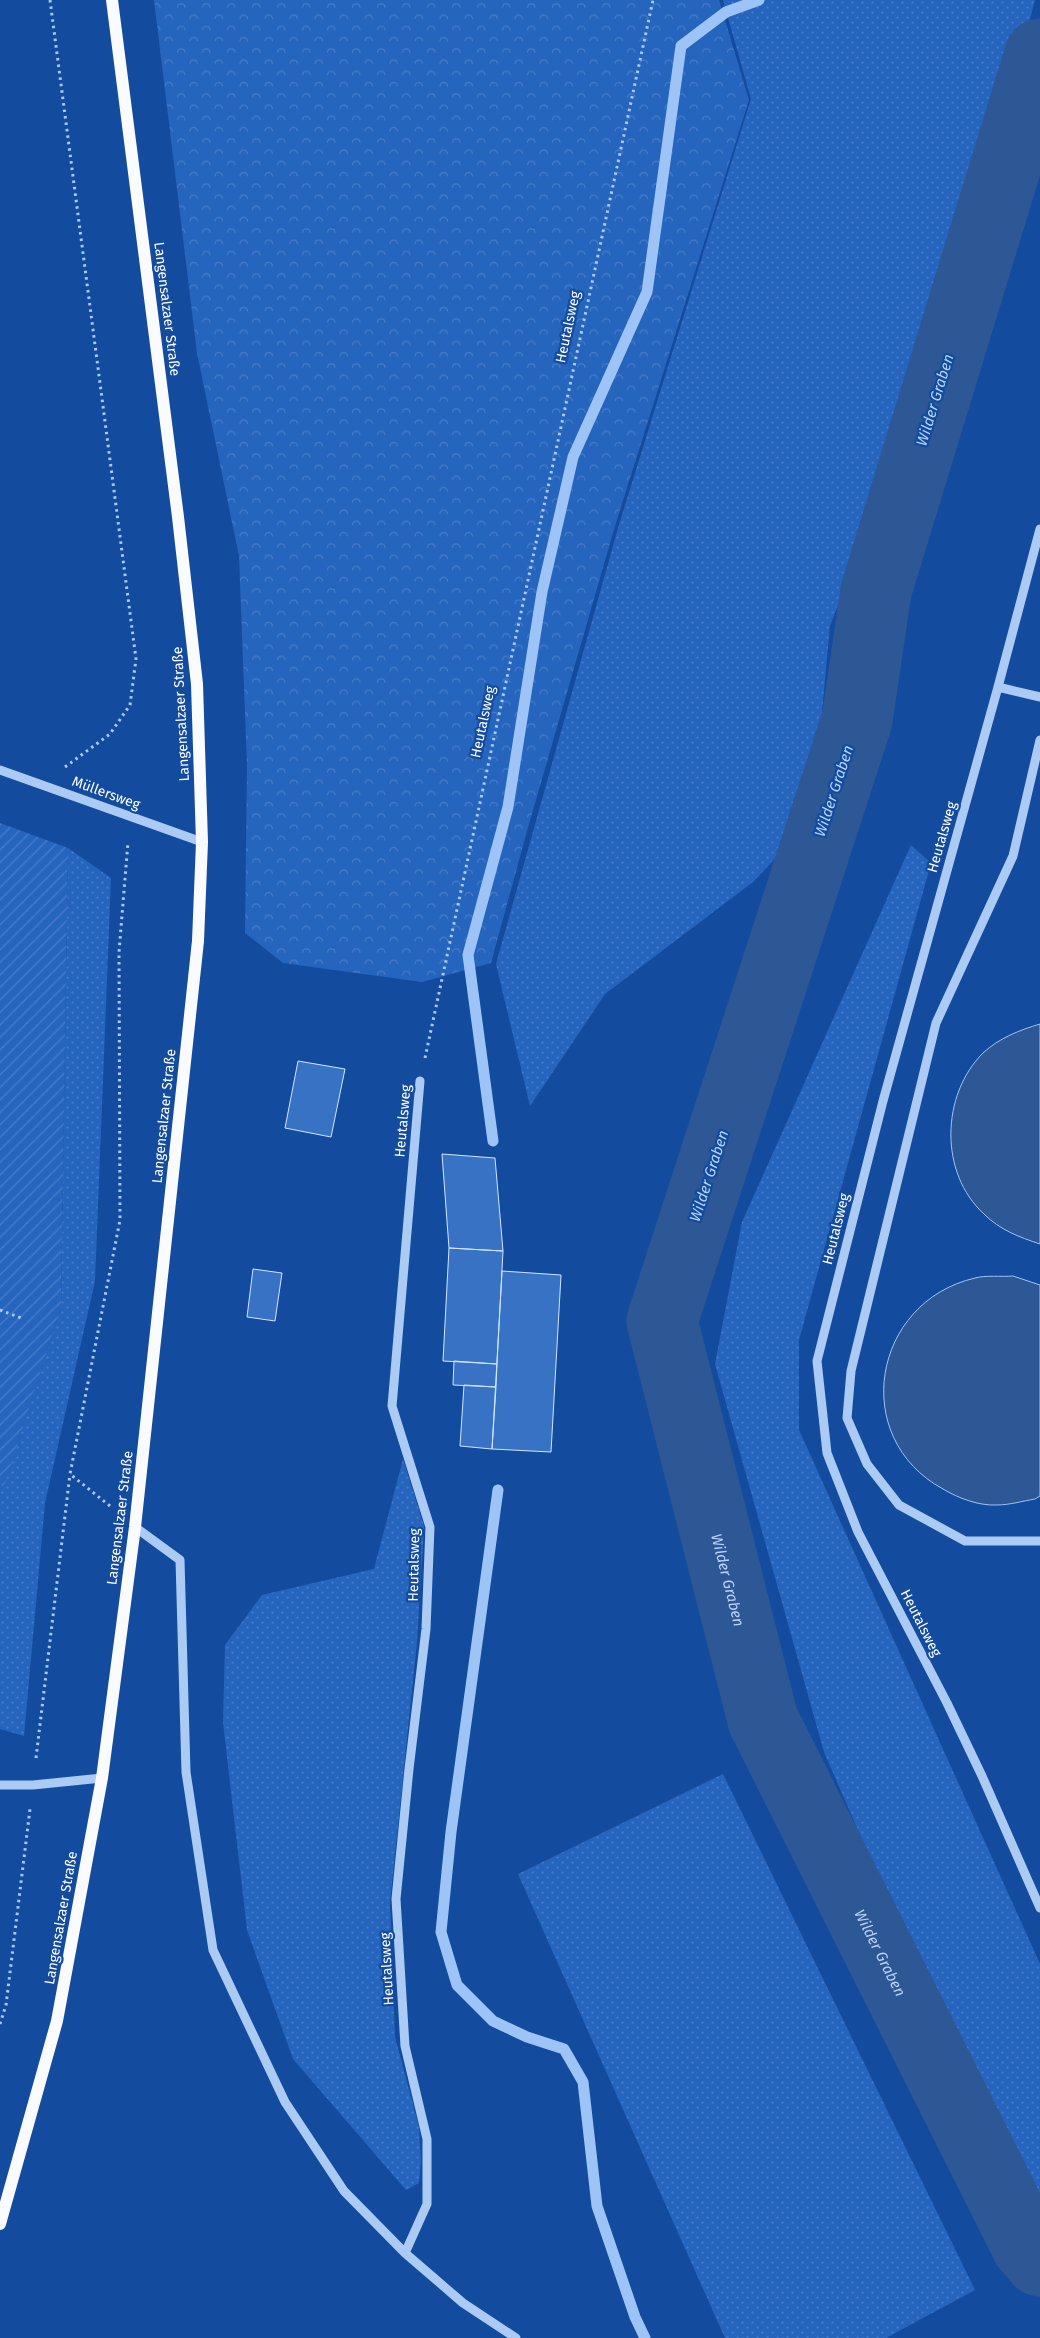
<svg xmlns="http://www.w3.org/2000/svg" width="1040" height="2338" viewBox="0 0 1040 2338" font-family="'Fira Sans',sans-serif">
<defs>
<pattern id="grass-dots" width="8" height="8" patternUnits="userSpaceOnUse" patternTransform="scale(1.25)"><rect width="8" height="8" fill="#2665be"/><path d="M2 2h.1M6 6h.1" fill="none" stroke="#477cc8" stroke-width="1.8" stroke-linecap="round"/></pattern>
<pattern id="forest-crowns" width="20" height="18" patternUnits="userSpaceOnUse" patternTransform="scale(1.25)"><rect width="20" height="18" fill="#2665be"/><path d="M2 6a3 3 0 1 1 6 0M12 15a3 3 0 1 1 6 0" fill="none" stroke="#477cc8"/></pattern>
<pattern id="garden-furrows" width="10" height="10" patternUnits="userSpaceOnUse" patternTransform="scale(1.25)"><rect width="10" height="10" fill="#2665be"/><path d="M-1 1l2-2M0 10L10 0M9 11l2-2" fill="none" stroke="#477cc8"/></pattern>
</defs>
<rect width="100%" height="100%" fill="#134c9f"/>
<!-- grass -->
<path fill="url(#grass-dots)" d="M723 0H1035L953 313 830 626 812 820 753 882 605 994 530 1106 496 964 618 528 751 99Z
M911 845 931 863 799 1340V1430L1040 1964V2196L921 1975 824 1752 715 1364 742 1222Z
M68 848 111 878 95 1281 45 1503 24 1736 0 1729V1485L4 1486 61 1307Z
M403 1459 424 1526 417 1642 390 1902 395 2037 419 2127 421 2161 419 2183 406 2190 293 2059 247 1930 223 1722 225 1645 262 1595 374 1569Z
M723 1774 975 2290 886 2338H725L518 1874Z"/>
<!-- forest -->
<path fill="url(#forest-crowns)" d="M154 0H719L749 100 615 526 527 831 491 963 422 982 283 963 245 933 247 765 239 556 197 353Z"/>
<!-- garden -->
<path fill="url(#garden-furrows)" d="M0 823 68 848 61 1307 4 1487 0 1485Z"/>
<!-- water -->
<path fill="#2e5795" stroke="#9ec4f7" d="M1040 1024V1244C1019 1237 1000 1230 984 1214 939 1173 941 1095 983 1053 999 1038 1020 1030 1040 1024Z
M1013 1276 1040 1285V1496L1035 1499C1023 1501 1009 1505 997 1505 979 1506 958 1498 943 1489 849 1438 872 1302 975 1278 986 1275 1001 1277 1013 1276Z"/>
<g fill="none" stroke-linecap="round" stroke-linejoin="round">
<!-- stream -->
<path stroke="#9ec4f7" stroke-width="11" d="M493 1141 468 955 508 807 542 592 573 457 647 292 681 46 726 12 759 0
M498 1490 451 1832 441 1932 457 1985 493 2021 527 2037 564 2049 583 2082 597 2206 635 2317 645 2338"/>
<!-- river -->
<path stroke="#2e5795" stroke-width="71" id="s1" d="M1040 54 876 591 857 720 662 1321 763 1720 1027 2246 1040 2261"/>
</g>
<!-- building -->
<path fill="#3772c4" stroke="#d4e5fe" d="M298 1061 345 1069 331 1137 285 1128Z
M442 1154 495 1158 503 1251 449 1248Z
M449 1248 503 1251 497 1364 443 1361Z
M253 1269 282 1273 275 1321 247 1317Z
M502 1271 561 1275 551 1452 492 1449Z
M454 1361 497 1364 496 1387 453 1385Z
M464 1385 496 1387 492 1449 460 1446Z"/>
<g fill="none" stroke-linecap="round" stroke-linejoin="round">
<!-- path -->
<path stroke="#abcaf4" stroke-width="3" stroke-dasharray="2.5 4" stroke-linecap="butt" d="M50 0 136 659 130 705 110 734 65 767
M425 1058 653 0
M0 1310 24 1319
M110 1506 70 1474 120 1220 119 952 128 842
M36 1758 70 1474
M0 2024 6 2005 30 1809"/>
<!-- minor -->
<path stroke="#abcaf4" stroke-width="9" d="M1040 529 998 687 883 1101 817 1361 827 1453 858 1532 947 1703 982 1776 1040 1908
M998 687 1040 697
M1040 740 1013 856 936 1023 851 1371 847 1418 867 1464 899 1505 965 1541H1040
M0 770 202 842
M135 1527 180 1560 186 1772 213 1950 285 2102 344 2191 405 2253 463 2303 516 2338
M0 1785H33L102 1778
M405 2253 427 2204V2139L405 2046 396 1899 409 1769 426 1629 430 1527 392 1406 420 1081"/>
<!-- major -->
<path stroke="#f9fbff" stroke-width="12" d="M0 2224 57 2021 102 1778 135 1527 198 941 202 842 197 684 178 517 112 0"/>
</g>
<g text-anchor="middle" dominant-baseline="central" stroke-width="4.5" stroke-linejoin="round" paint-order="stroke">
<!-- street labels -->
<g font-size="14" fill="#fff" stroke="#134c9f">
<text transform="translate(167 309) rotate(83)">Langensalzaer Straße</text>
<text transform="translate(568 327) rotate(-78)">Heutalsweg</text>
<text transform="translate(181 714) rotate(-93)">Langensalzaer Straße</text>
<text transform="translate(483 722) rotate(-78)">Heutalsweg</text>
<text transform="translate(106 793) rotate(20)">Müllersweg</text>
<text transform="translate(942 837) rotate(-74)">Heutalsweg</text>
<text transform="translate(164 1116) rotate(-84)">Langensalzaer Straße</text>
<text transform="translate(403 1121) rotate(-85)">Heutalsweg</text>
<text transform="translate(836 1229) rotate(-76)">Heutalsweg</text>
<text transform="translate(120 1518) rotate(-83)">Langensalzaer Straße</text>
<text transform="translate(414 1565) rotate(-89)">Heutalsweg</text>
<text transform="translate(921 1623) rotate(63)">Heutalsweg</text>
<text transform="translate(61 1918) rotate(-80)">Langensalzaer Straße</text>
<text transform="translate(387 1969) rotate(-93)">Heutalsweg</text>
</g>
<!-- water labels -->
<g font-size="15" font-style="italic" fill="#b8d4fa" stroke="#134c9f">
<text transform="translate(935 400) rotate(-73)">Wilder Graben</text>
<text transform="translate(834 791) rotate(-72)">Wilder Graben</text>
<text transform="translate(709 1176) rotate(-72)">Wilder Graben</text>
<text stroke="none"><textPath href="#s1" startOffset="1591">Wilder Graben</textPath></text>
<text stroke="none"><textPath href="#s1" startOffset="1996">Wilder Graben</textPath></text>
</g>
</g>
</svg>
